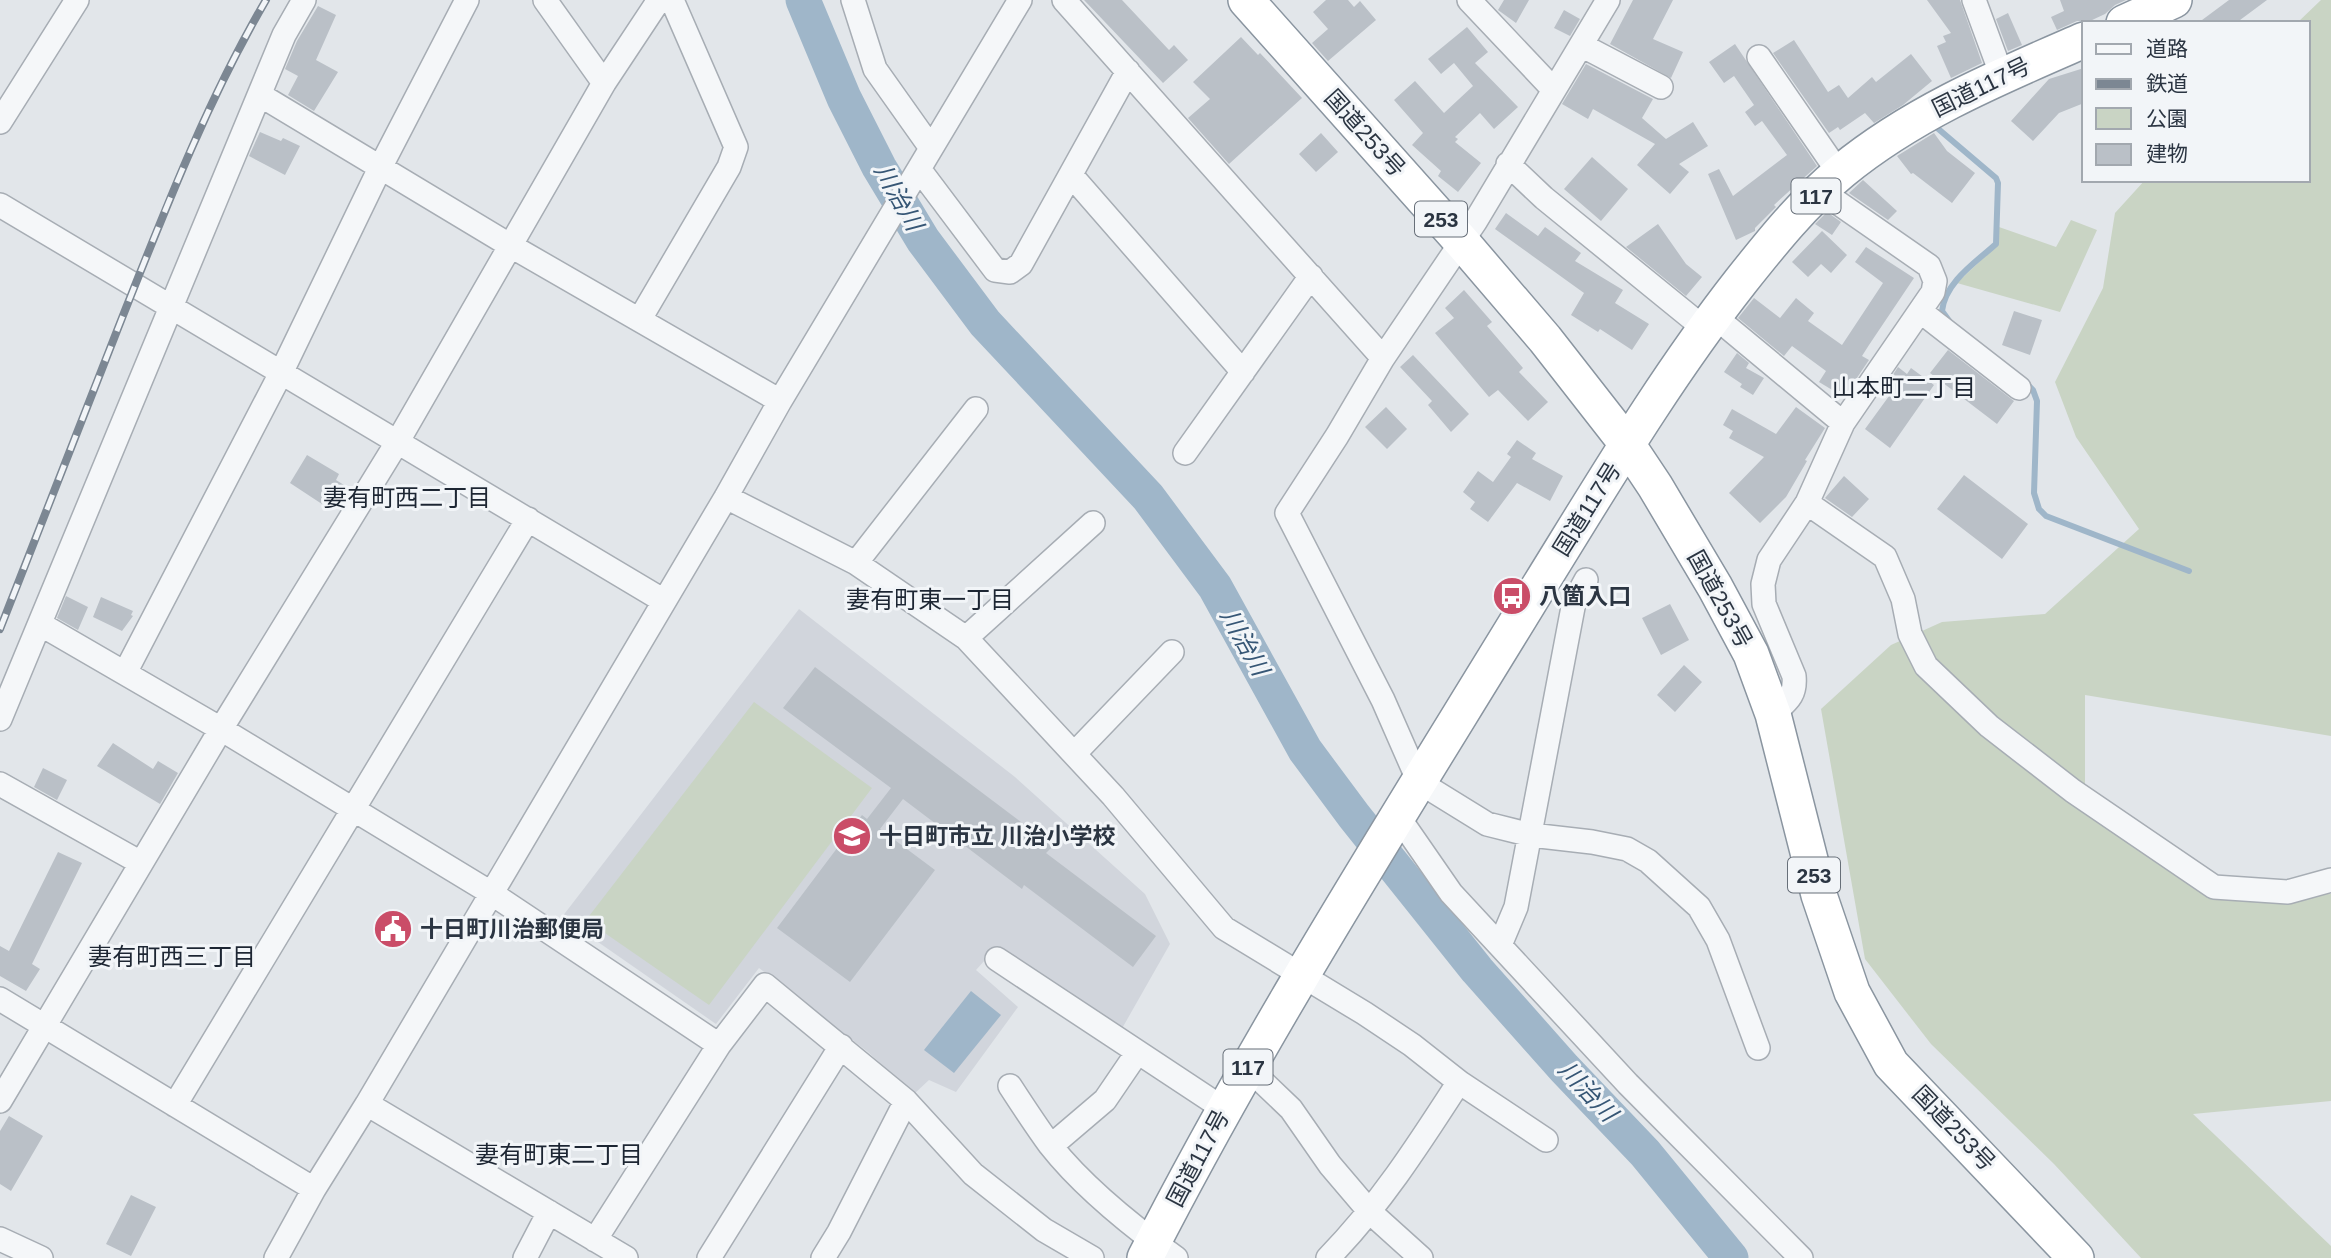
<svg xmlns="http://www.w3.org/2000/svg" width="2331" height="1258" viewBox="0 0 2331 1258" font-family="Arial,'Noto Sans JP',sans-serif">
<rect width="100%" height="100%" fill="#e2e6ea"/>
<!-- built -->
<path fill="#d1d5dc" d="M799 609 1015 777 1145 894 1170 944 1120 1032 994 950 976 970 1018 1007 956 1092 929 1080 914 1094 868 1052 759 968 716 1024 562 917Z"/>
<!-- green -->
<path fill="#c9d4c4" d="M2321 0H2331V736L2085 695V794L2214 898 2331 894V1101L2193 1114 2331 1246V1258H2141L2054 1164 1931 1044 1865 959 1821 709 1891 645 1942 622 2045 614 2139 529 2076 437 2055 382 2103 288 2115 213 2145 180H2308V23H2297Z
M2071 220 2097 230 2060 312 1957 283 1999 243V227L2056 247Z
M754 702 872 788 709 1005 586 920Z"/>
<!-- water -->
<path fill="#9fb6c9" d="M971 991 1001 1015 954 1073 924 1050Z"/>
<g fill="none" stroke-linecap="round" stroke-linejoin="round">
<!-- stream -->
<path stroke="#9fb6c9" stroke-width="6" d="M1936 127 1996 178 1998 183 1996 244C1976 262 1945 282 1942 311L1950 322
M2024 381 2033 390 2037 401 2034 493 2039 509 2046 516 2189 571"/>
<!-- river -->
<path stroke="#9fb6c9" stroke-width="35" d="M803 0 844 98 879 167 923 240 985 323 1148 497 1215 587 1305 750 1354 816 1477 970 1564 1068 1645 1153 1731 1258"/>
</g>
<!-- building -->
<path fill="#bac0c7" d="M1084 0H1122L1169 50 1174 45 1188 60 1163 83Z
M1326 0H1348L1354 7 1360 1 1376 20 1328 61 1312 43 1328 29 1313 12Z
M1504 0H1529L1516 23 1498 10Z
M1633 0H1673L1653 39 1683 52 1671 78 1610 44Z
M1927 0H1960L1982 63 1951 78 1937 46 1946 42 1943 36 1951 33Z
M2060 0H2126L2115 5 2105 14 2090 21H2077L2057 30 2051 17 2064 11Z
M2229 0H2267L2236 23H2198Z
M318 6 336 15 316 60 338 72 314 111 288 95 298 76 285 69 297 41Z
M1564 10 1580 19 1570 36 1554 28Z
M2008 13 2022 45 2008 51 1996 19Z
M1467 27 1488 52 1475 63 1518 107 1494 129 1480 113 1455 137 1458 139 1455 142 1481 163 1458 192 1438 176 1441 171 1412 145 1423 133 1394 100 1415 81 1444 113 1473 86 1454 63 1441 74 1428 59Z
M1241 37 1258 55 1260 53 1302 98 1229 164 1188 118 1210 99 1193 82Z
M1794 40 1828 92 1839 85 1848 98 1872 77 1876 82 1911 54 1932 81 1903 105 1874 123 1865 113 1840 130 1838 127 1829 133 1773 53Z
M1735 44 1817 166 1774 205 1776 207 1755 228V231L1736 240 1708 174 1719 169 1733 196 1787 155 1762 121 1755 126 1745 112 1754 105 1734 76 1724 83 1709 62Z
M1586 64 1653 99 1642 118 1666 139 1693 122 1708 146 1679 164 1689 172 1670 194 1637 165 1655 144 1593 109 1588 119 1562 104Z
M2084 68V103L2059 113 2033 141 2011 121 2049 79Z
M260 132 281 141 283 138 300 146 285 175 249 156Z
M1321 133 1338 152 1316 172 1299 154Z
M1934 133 1947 151 1975 173 1952 203 1913 173 1911 174 1897 156Z
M1592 157 1628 189 1601 221 1564 189Z
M1863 180 1897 211 1888 220 1849 193Z
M1827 212 1841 222 1832 235 1815 224Z
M1506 213 1538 236 1545 227 1581 253 1575 261 1623 290 1615 303 1649 324 1632 350 1600 329 1598 332 1571 315 1584 293 1495 229Z
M1658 224 1686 264 1702 277 1686 296 1626 247Z
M1822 231 1847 255 1831 273 1821 264 1808 277 1792 262Z
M1866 247 1914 278 1869 345 1862 356 1869 360 1844 397 1819 382 1826 371 1792 346 1784 356 1738 318 1754 298 1780 318 1796 298 1814 313 1808 321 1842 345 1883 283 1855 262Z
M1464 290 1492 322 1487 326 1523 368 1519 372 1548 402 1528 421 1498 390 1489 397 1435 333 1454 318 1445 308Z
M2014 311 2042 320 2030 355 2002 345Z
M1948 350 2014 401 1997 424 1930 373Z
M1737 353 1749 363 1746 368 1764 378 1753 395 1740 387 1742 384 1724 372Z
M1413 355 1469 414 1451 432 1428 405 1432 401 1400 367Z
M1898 367 1907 374 1911 368 1934 385 1890 448 1865 429 1892 392 1885 387Z
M1386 407 1407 429 1387 449 1365 427Z
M1796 407 1825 428 1805 460 1807 461 1786 497 1760 523 1729 493 1764 457 1729 438 1733 431 1723 425 1732 409 1776 434Z
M1517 440 1536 453 1532 459 1563 476 1550 501 1517 483 1488 522 1470 509 1475 502 1463 492 1478 471 1493 482 1511 457 1507 454Z
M307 455 339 474 336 480 344 485 328 508 290 483Z
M1964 475 2028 524 2002 559 1937 509Z
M1844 476 1869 499 1852 517 1825 498Z
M66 596 88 607 78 630 57 618Z
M101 597 133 611 131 615 133 616 122 631 93 617Z
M1670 604 1689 640 1661 655 1642 618Z
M1684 665 1702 682 1675 712 1657 695Z
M815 667 1053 846 1046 853 1156 936 1133 967 1024 885 1022 889 903 799 880 829 935 870 850 982 777 928 862 815 867 819 891 788 783 708Z
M113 743 153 769 158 761 178 773 160 804 97 766Z
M43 768 67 780 57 800 34 787Z
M58 852 82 863 32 964 40 969 26 991 0 976V946L9 951Z
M9 1116 43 1136 11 1191 0 1184V1131Z
M131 1195 156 1207 131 1256 106 1244Z"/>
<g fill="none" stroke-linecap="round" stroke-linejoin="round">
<!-- minor casing -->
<g stroke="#a7adb4" stroke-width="26">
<path id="minor" d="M545 0 604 83
M853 0 875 69 931 148
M1064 0 1383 358
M1469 0 1554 90
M1608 0 1475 222 1383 358 1337 436 1287 513 1383 700 1419 782 1487 824 1531 835 1592 842 1627 849 1648 861 1699 907 1718 940 1758 1048
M1974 0 2002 76
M1581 45 1661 87
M1759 57 1839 173
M260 95 511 246 780 401
M0 122 77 0
M1508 164 1544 198 1705 329
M919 169 995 270 1010 272 1021 264 1128 71
M1071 175 1243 372
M1821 191 1929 266 1935 281 1933 292 1843 423
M0 205 664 601
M1920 311 2019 388
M1714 316 1843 423 1807 503 1769 560 1763 584 1764 604 1794 676C1796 696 1787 701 1773 714
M640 319 729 167 736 147 672 0
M1185 453 1311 276
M726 497 856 563 966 638 1113 796 1224 928 1364 1013 1412 1045 1459 1082 1546 1140
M1807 503 1885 557 1903 599 1910 634 1926 666 1989 726 2073 791 2214 887 2288 892 2331 880
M856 563 976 409
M40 624 221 729 491 893 719 1045 595 1240
M966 638 1093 523
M125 673 282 371 381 166 467 0
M0 719 284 35 304 0
M1074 754 1172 652
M0 784 141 863
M1397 815 1451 893 1628 1084 1801 1258
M1500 945 1516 907 1574 602 1586 580
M997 959 1224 1109
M0 999 314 1189
M719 1045 765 985 906 1101 973 1174 1044 1230 1092 1258
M1248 1068 1291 1109 1330 1165 1370 1212 1421 1258
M1010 1086C1023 1106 1036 1126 1050 1145 1083 1187 1133 1227 1176 1258
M0 1101 221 729 398 441 604 83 659 0
M367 1104 626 1258
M175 1105 528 519
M1051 1146 1105 1100 1137 1053
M0 1239 41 1258
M276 1258 314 1189 367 1104 726 497 780 401 1020 0
M525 1258 549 1212
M709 1258 841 1046
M823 1258 839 1232 906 1101
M1328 1258C1380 1205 1419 1144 1459 1082"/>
</g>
<!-- highway casing -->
<g stroke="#8a95a0" stroke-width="38">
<path id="highway" d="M1246 0 1461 241 1545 339 1627 444 1655 486 1715 587 1751 654 1773 714 1819 895 1852 992 1891 1064 2076 1258
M2124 23 2174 0
M1145 1258C1260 1033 1396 820 1528 604 1596 495 1661 383 1741 281 1772 242 1803 203 1842 171 1914 112 1999 77 2084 40"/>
</g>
<!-- minor -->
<use href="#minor" stroke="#f5f7f9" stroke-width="23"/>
<!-- highway -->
<use href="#highway" stroke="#fff" stroke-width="35"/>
<!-- rail casing -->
<g stroke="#7c8793" stroke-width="8">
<path id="rail" d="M0 629C41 525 81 422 122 318 165 210 207 101 266 0"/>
</g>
<!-- rail -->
<use href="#rail" stroke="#f2f5f8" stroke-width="5" stroke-dasharray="16" stroke-linecap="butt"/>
</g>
<!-- icons -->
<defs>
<g id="bus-disc" transform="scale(2.0125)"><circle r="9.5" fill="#ca4d68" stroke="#f2f5f8"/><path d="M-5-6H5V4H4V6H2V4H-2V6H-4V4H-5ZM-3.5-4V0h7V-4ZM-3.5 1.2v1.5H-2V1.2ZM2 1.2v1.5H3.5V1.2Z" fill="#fff"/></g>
<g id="school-disc" transform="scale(2.0125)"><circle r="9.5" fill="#ca4d68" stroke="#f2f5f8"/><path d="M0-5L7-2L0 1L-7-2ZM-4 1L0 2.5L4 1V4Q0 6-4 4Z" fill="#fff"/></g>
<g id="civic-disc" transform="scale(2.0125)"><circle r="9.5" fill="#ca4d68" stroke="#f2f5f8"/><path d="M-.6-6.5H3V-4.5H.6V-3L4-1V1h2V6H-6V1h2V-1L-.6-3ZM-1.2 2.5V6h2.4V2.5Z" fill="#fff"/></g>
</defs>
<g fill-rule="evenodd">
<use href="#bus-disc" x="1512" y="596"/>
<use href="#school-disc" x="852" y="836"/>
<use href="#civic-disc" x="393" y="929"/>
</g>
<g text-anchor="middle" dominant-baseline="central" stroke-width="6" stroke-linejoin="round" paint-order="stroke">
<!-- shield labels -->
<g fill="#f2f5f8" stroke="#676f79" stroke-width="2">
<rect x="1791.5" y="178.5" width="49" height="35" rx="5"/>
<rect x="1415" y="201.5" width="52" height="35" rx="5"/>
<rect x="1788" y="857.5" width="52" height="35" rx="5"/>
<rect x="1223.5" y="1049.5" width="49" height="35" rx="5"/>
</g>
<g font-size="21" font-weight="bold" fill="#2b3542">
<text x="1816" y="196">117</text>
<text x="1441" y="219">253</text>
<text x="1814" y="875">253</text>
<text x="1248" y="1067">117</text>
</g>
<!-- street labels -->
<g font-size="23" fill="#2b3542" stroke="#f2f5f8">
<text transform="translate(1981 87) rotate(-26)">国道117号</text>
<text transform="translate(1365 133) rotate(48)">国道253号</text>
<text transform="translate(1587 509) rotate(-58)">国道117号</text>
<text transform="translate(1720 599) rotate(61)">国道253号</text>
<text transform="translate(1954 1128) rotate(46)">国道253号</text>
<text transform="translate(1198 1158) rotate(-62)">国道117号</text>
</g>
<!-- poi labels -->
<g font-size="23" font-weight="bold" fill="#2b3542" stroke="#f2f5f8" text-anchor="start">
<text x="1539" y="596">八箇入口</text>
<text x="879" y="836">十日町市立 川治小学校</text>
<text x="420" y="929">十日町川治郵便局</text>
</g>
<!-- water labels -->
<g font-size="24" font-style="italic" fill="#365675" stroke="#f2f5f8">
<text transform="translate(899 197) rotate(61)">川治川</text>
<text transform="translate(1245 642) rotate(61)">川治川</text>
<text transform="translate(1588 1091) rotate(47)">川治川</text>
</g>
<!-- neighbourhood labels -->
<g font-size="24" fill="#1d2633" stroke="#f2f5f8">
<text x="1904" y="387">山本町二丁目</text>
<text x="407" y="497">妻有町西二丁目</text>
<text x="930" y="599">妻有町東一丁目</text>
<text x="172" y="956">妻有町西三丁目</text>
<text x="559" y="1154">妻有町東二丁目</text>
</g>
</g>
<!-- legend -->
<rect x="2082" y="21" width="228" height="161" fill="#f2f5f8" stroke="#a2a8af" stroke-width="2"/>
<rect x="2096" y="44" width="35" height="10" fill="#f5f7f9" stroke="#a2a8af" stroke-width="2"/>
<text x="2146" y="56" font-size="21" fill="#2b3542">道路</text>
<rect x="2096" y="79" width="35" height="10" fill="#7c8793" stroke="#a2a8af" stroke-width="2"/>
<text x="2146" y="91" font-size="21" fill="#2b3542">鉄道</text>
<rect x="2096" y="108" width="35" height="21" fill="#c9d4c4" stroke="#a2a8af" stroke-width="2"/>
<text x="2146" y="126" font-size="21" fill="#2b3542">公園</text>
<rect x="2096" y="144" width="35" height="21" fill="#bac0c7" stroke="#a2a8af" stroke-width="2"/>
<text x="2146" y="161" font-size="21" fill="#2b3542">建物</text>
</svg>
